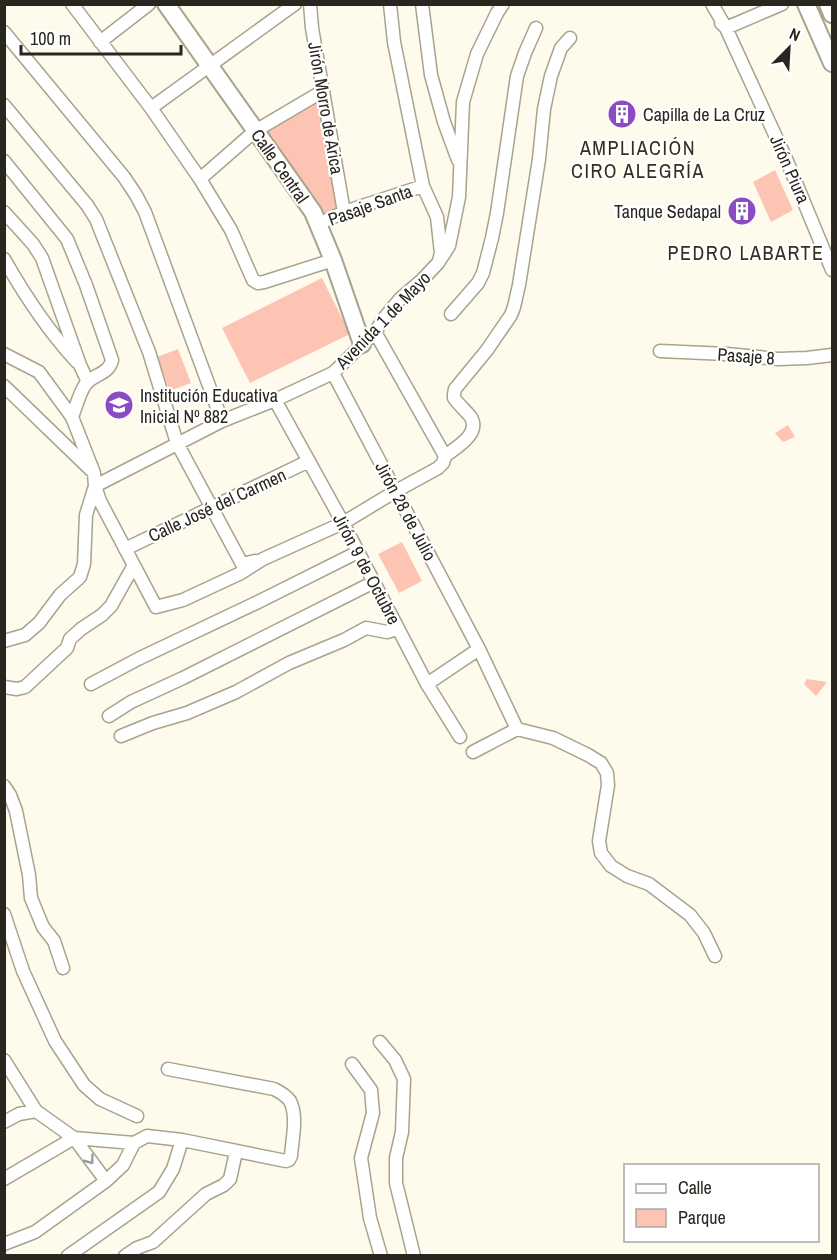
<svg xmlns="http://www.w3.org/2000/svg" width="837" height="1260" viewBox="0 0 837 1260" font-family="'Archivo Narrow',sans-serif">
<rect width="100%" height="100%" fill="#fefbed"/>
<!-- green -->
<path fill="#fec4b3" d="M320 97 340 210 320 217 263 133Z
M775 170 793 210 771 222 753 182Z
M322 278 350 334 250 383 222 328Z
M178 349 191 383 170 391 157 357Z
M788 425 795 437 783 442 775 433Z
M402 542 422 581 399 593 378 554Z
M807 679 827 682 816 696 804 684Z"/>
<g fill="none" stroke-linecap="round" stroke-linejoin="round">
<!-- street casing -->
<g stroke="#a7a38d" stroke-width="15">
<path id="street" d="M72 4 151 108 200 179 231 230 253 280 258 283 264 282 333 260
M310 4 312 28 344 212
M390 4 394 42 423 186 437 217 441 253 439 261
M422 4 431 75 444 122 458 160
M712 4 726 28 787 161 832 270
M721 23 726 28 782 4
M4 32 124 177 136 195 145 212 222 421
M100 42 149 4
M4 105 87 205 96 219 149 352 177 443 242 564 255 561
M151 108 295 4
M4 161 67 239 86 285 112 360C109 375 92 374 85 385 79 394 76 407 72 417L94 473 95 486 100 501 156 607 183 600 241 573 263 559 343 523 396 491 438 468 443 463 445 456 375 332
M200 179 255 131 323 91
M4 212 33 244 42 258 80 365 88 382
M318 224 344 212 423 186
M4 259C25 296 48 331 77 362
M451 314 478 283 483 273 492 238 497 213 517 76 525 53 536 28
M660 351 727 354 778 359 807 358 832 355
M4 354 39 372 72 417
M333 373 479 649 517 729 553 738 588 755 601 763 607 773 608 785 599 841 601 853 611 866 627 876 649 884 690 915 704 933 715 956
M4 386 91 470
M275 400 343 523 427 684 460 737
M445 456C457 447 482 433 470 416 465 410 459 405 454 398V394L455 389 487 350 511 315 514 307 519 285 539 159 544 109 551 76 561 48 570 38
M125 549 309 461
M4 641 25 635 39 623 60 595 80 577 84 564 86 515 95 486 222 421 275 400 333 373 375 332 385 317 400 299 422 280 438 263 449 246 459 197 463 102 477 54 497 13 503 4
M91 684 138 659 258 602 358 552
M427 684 479 649
M4 687 17 689 25 687 67 648 70 639 81 629 102 615 111 606 134 565
M109 716 131 702 183 678 374 582
M121 736 153 723 187 713 236 692 289 663 344 640 366 628 387 632 398 629
M473 752 517 729
M4 786 10 795 16 811 29 875 31 898 43 927 54 941 63 968
M4 914 23 971 55 1041 84 1085 100 1099 137 1116
M380 1042 395 1060 404 1079 402 1132 396 1158V1183L414 1256
M4 1060 36 1111
M352 1064 371 1090 373 1113 361 1158 370 1218 381 1256
M4 1122 19 1114 36 1111 74 1138 134 1143 147 1136 182 1140 286 1161 289 1160 291 1156C292 1140 298 1116 290 1101 286 1095 280 1092 274 1089L168 1069
M4 1179 74 1138 106 1181
M4 1244 35 1232 106 1181 123 1165 134 1143
M68 1256 159 1192 173 1169 182 1140
M125 1256 137 1248 153 1242 206 1194 224 1185 230 1179 236 1152"/>
</g>
<!-- secondary casing -->
<g stroke="#a7a38d" stroke-width="20">
<path id="secondary" d="M166 4 313 212 333 260 362 344
M806 4 832 63
M828 4 832 14"/>
</g>
<!-- street -->
<use href="#street" stroke="#fff" stroke-width="12"/>
<!-- secondary -->
<use href="#secondary" stroke="#fff" stroke-width="16"/>
</g>
<!-- one-way arrows -->
<defs><path id="oneway-chevron" d="M-2-3.5L2.5 0L-2 3.5" fill="none" stroke-width="1.6" stroke-linecap="round" stroke-linejoin="round" transform="scale(1.5)"/></defs>
<use stroke="#9e9d9a" href="#oneway-chevron" transform="translate(90 1160) rotate(53)"/>
<!-- icons -->
<defs>
<g id="building-disc" transform="scale(1.5)"><circle r="9.5" fill="#8b4cc1" stroke="#fff"/><path d="M-4-6H4V6H1V3H-1V6H-4ZM-2.5-4.3h1.7v1.8h-1.7ZM.8-4.3h1.7v1.8H.8ZM-2.5-1h1.7V.8h-1.7ZM.8-1h1.7V.8H.8Z" fill="#fff"/></g>
<g id="school-disc" transform="scale(1.5)"><circle r="9.5" fill="#8b4cc1" stroke="#fff"/><path d="M0-5L7-2L0 1L-7-2ZM-4 1L0 2.5L4 1V4Q0 6-4 4Z" fill="#fff"/></g>
</defs>
<g fill-rule="evenodd">
<use href="#building-disc" x="622" y="114"/>
<use href="#building-disc" x="742" y="211"/>
<use href="#school-disc" x="119" y="405"/>
</g>
<g text-anchor="middle" dominant-baseline="central" stroke-width="4.5" stroke-linejoin="round" paint-order="stroke">
<!-- street labels -->
<g font-size="18" fill="#28261e" stroke="#fff">
<text transform="translate(326 108) rotate(80)">Jirón Morro de Arica</text>
<text transform="translate(280 166) rotate(55)">Calle Central</text>
<text transform="translate(790 169) rotate(66)">Jirón Piura</text>
<text transform="translate(370 205) rotate(-20)">Pasaje Santa</text>
<text transform="translate(383 320) rotate(-46)">Avenida 1 de Mayo</text>
<text transform="translate(746 356) rotate(4)">Pasaje 8</text>
<text transform="translate(217 505) rotate(-25)">Calle José del Carmen</text>
<text transform="translate(406 511) rotate(62)">Jirón 28 de Julio</text>
<text transform="translate(367 569) rotate(62)">Jirón 9 de Octubre</text>
</g>
<!-- poi labels -->
<g font-size="18" fill="#28261e" stroke="#fff" text-anchor="start">
<text x="643" y="114">Capilla de La Cruz</text>
<text x="721" y="211" text-anchor="end">Tanque Sedapal</text>
<text x="140" y="395">Institución Educativa<tspan x="140" dy="21">Inicial Nº 882</tspan></text>
</g>
<!-- neighbourhood labels -->
<g font-size="20" letter-spacing="1.5" fill="#34301d" stroke="#fff">
<text x="638" y="147">AMPLIACIÓN<tspan x="638" dy="23">CIRO ALEGRÍA</tspan></text>
<text x="746" y="252">PEDRO LABARTE</text>
</g>
</g>
<!-- border -->
<rect width="837" height="1260" fill="none" stroke="#28261e" stroke-width="12"/>
<!-- legend -->
<rect x="624" y="1164" width="195" height="78" fill="#ffffff" stroke="#a9a8a5" stroke-width="1.5"/>
<rect x="636" y="1184" width="30" height="9" fill="#ffffff" stroke="#a9a8a5" stroke-width="1.5"/>
<text x="678" y="1194" font-size="18" fill="#28261e">Calle</text>
<rect x="636" y="1209" width="30" height="18" fill="#fec4b3" stroke="#a9a8a5" stroke-width="1.5"/>
<text x="678" y="1224" font-size="18" fill="#28261e">Parque</text>
<!-- north arrow -->
<g transform="translate(789 48) rotate(24)" stroke="#ffffff" stroke-width="4.5" paint-order="stroke">
<path d="M0-4.5L10 22L0 15L-10 22Z" fill="#28261e"/>
<text y="-9" font-size="16" font-weight="bold" text-anchor="middle" fill="#28261e">N</text>
</g>
<!-- scale -->
<path d="M21 45v9h160v-9" fill="none" stroke="#28261e" stroke-width="3"/>
<text x="30" y="45" font-size="18" fill="#28261e" stroke="#ffffff" stroke-width="4.5" paint-order="stroke">100 m</text>
</svg>
